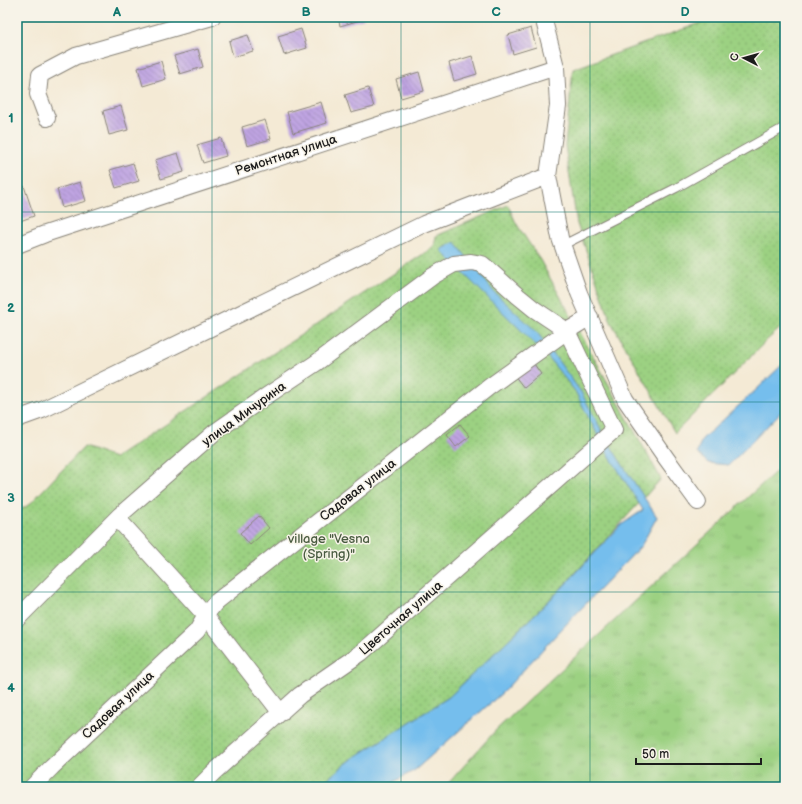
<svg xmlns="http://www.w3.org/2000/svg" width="802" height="804" viewBox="0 0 802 804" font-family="'Balsamiq Sans',sans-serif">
<defs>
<pattern id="grass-tufts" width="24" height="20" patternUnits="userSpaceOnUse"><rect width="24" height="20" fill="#9cd182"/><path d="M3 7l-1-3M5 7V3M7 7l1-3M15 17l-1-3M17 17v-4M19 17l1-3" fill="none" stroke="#86b370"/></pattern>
<pattern id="garden-dots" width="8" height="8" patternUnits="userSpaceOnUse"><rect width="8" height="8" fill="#9cd182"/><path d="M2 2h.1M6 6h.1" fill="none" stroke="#86b370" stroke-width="1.8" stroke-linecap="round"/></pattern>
<pattern id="building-back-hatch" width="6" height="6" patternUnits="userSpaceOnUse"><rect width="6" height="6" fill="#bfa4e2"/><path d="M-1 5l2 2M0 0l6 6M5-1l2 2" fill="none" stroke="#9a85b6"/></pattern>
</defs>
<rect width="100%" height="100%" fill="#f7f3e8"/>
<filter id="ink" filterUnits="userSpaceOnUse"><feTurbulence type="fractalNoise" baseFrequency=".025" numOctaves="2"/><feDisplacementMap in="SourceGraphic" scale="8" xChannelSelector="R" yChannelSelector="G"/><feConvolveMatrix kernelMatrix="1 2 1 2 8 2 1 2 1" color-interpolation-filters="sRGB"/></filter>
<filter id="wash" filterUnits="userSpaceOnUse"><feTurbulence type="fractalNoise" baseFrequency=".012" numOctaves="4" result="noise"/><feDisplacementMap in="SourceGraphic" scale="16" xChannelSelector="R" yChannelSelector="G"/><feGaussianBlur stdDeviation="0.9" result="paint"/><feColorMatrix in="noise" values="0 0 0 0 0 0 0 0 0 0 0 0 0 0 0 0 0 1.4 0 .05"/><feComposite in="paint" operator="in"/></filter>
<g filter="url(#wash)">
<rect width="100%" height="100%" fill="#f4ead5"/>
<!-- grass -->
<path fill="url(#grass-tufts)" stroke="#5c764f" d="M785 463V787H445L496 730Z"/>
<!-- garden -->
<path fill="url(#garden-dots)" stroke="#5c764f" d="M717 17H785V324L767 340 675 433 611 322 577 224 565 146 573 69Z
M508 205 516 223 540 260 661 479 559 591 449 697 352 759 317 787H17V511L29 505 84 447 115 458 434 247 436 236Z"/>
<!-- water -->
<path fill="#74beed" stroke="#486d84" d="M455 242 494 292 536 331 551 351 581 392 603 433 620 461 657 517 641 546 556 635 503 692 415 770 385 787H317L352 759 449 697 559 591 621 525 643 510 605 449 575 391 546 355 458 268 441 250Z
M785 362V408L729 465 708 463 697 453 702 439 756 390Z"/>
<g id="blocks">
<!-- building -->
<path fill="url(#building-back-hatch)" d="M125 17H143L126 22Z
M338 17H363L364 19 340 26Z
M531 28 536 47 513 54 508 35Z
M301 29 307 48 284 55 278 36Z
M248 35 253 51 233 57 229 41Z
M198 49 203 67 180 74 174 56Z
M472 56 477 74 454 81 449 63Z
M161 61 166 79 143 86 138 68Z
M419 72 424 91 401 98 396 79Z
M368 88 374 107 351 113 345 95Z
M321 102 327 123 293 133 287 112Z
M121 106 128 130 109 135 103 111Z
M265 120 271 139 247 146 242 127Z
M221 138 226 156 203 163 197 145Z
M178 153 184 172 161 179 155 160Z
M133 163 139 181 116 188 110 170Z
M80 182 86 201 62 208 57 189Z
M24 186 34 216 17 222V189Z
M532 361 541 374 524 388 514 375Z
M460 424 470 436 456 447 447 435Z
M259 516 269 528 250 545 240 533Z"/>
</g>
</g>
<g filter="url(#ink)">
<use href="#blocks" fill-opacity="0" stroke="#888378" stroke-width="1"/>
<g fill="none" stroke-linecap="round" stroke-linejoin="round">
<!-- service casing -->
<g stroke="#888378" stroke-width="10">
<path id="service" d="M563 245 676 188 785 127"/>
</g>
<!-- minor casing -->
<g stroke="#888378" stroke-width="18">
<path id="minor" d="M543 17 556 67 558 106 548 176 560 238 579 293 625 399 666 458 698 502
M47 118 38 94 40 75 76 56 212 17
M17 245 45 234 556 67
M17 419 42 410 424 224 548 176
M117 518 206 616 281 713
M17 619 120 515 215 432 265 397 316 363 433 276 454 264 471 262 482 264 488 269 518 296 534 309 567 331 614 430 361 653 300 695 213 773 199 787
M32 787 52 767 197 631 208 612 216 602 489 387 567 331 590 317"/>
</g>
<!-- service -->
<use href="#service" stroke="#fff" stroke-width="8"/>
<!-- minor -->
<use href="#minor" stroke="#fff" stroke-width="16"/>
</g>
</g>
<!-- grid -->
<path fill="none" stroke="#0f766e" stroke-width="1" stroke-opacity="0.55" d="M212 17V787M401 17V787M590 17V787M17 212H785M17 402H785M17 592H785"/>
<g text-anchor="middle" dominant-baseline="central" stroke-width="3" stroke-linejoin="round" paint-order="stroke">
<!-- street labels -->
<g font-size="13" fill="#1c1c1c" stroke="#f7f3e8">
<text transform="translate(286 155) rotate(-18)">Ремонтная улица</text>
<text transform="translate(244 414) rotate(-36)">улица Мичурина</text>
<text transform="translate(358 490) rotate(-38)">Садовая улица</text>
<text transform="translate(401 618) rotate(-41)">Цветочная улица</text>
<text transform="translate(118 705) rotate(-43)">Садовая улица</text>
</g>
<!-- park labels -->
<g font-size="13" fill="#495b40" stroke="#f7f3e8">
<text x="329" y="539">village "Vesna<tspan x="329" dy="15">(Spring)"</tspan></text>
</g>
</g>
<!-- margin -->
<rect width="802" height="804" fill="none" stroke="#f7f3e8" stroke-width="44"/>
<!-- north arrow -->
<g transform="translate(744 58) rotate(276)" stroke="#f7f3e8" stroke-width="3" paint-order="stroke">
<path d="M0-3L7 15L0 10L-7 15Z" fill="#1c1c1c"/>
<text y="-6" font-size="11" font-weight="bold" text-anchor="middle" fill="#1c1c1c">С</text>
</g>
<!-- scale -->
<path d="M636 758v6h125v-6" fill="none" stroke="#1c1c1c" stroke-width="2"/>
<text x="642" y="758" font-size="12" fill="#1c1c1c" stroke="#f7f3e8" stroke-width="3" paint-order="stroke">50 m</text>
<rect x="22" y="22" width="758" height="760" fill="none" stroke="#0f766e" stroke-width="1.5"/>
<g font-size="13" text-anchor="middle" font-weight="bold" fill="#0f766e">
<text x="117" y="16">A</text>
<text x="306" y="16">B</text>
<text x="496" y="16">C</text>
<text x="685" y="16">D</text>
<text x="11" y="122">1</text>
<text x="11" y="312">2</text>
<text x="11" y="502">3</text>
<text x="11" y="692">4</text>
</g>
</svg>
